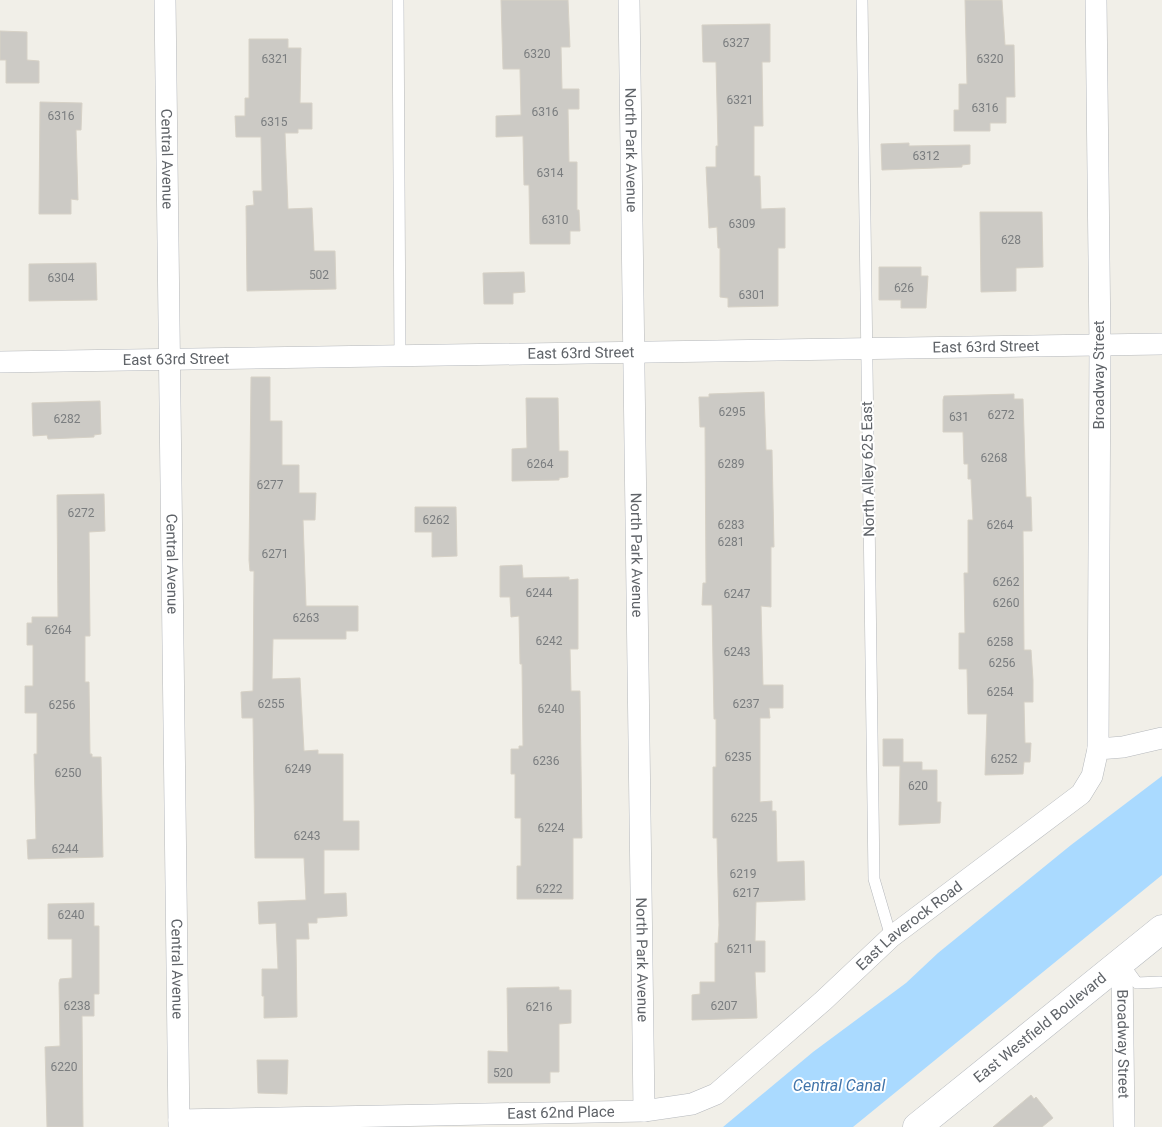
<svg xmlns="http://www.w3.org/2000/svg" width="1162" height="1127" viewBox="0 0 1162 1127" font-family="Roboto,sans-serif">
<rect width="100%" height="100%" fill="#f1efe8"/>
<!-- water -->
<path fill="#aadaff" d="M1162 776V875L853 1127H723L813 1052 906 983 938 953 1071 845Z"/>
<!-- building -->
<path fill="#cccac5" stroke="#d6d1c6" d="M501 0H568L570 47H561L562 89H579V109H568L569 162H577V210H579L580 231H570V244H530L529 185H524L523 136 496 137V116L521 115 520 69H503Z
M965 0H1002L1005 45H1014L1015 97H1006V123H990V131H954V110H959V84H967Z
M770 24V62H762L763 126H754V176H760L761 209 785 208V248H778V306L728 307V298L720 297V248H718L717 227 709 228 706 167H716V146H718L716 62H703L702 25Z
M0 31 27 32V60L39 61V83H6V60H0Z
M249 39H288V48H301L300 103H312V129H298V133H285L288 209 312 208 314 251H335L336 289 247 291 246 206 254 205 253 191H262L261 137H236L235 116H245V98H249Z
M40 102 82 103 81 130H76L78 200 71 199V214H39Z
M909 143V146L970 145V164L962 165V167L882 170 881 144Z
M980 212H1042L1043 267 1016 268V291L981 292Z
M96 263 97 300 29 301V264Z
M879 267H921V276H928L926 308H901V300H879Z
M524 272 525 292 513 293V304H484L483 273Z
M251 377H270V421H282V465H299V493H316L315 520H303L306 606H358V631H346V639H273L272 679 300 678 304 751 318 750V754H343V821H359V850H324V894L346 893 347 916 317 918V923H308L309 939H296L297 1017 264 1018V996H262V969H278L276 923 259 924 258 902 306 900 304 858H255L253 718H242L241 692 253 691 254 571H250L249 560Z
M764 392 766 450H772L774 547H771V607L761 606 763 685H783V708H769L770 718H760V802L772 801V811H776L777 862 804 861 805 900 756 902 755 941H765V972H755L757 1018 692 1020V995L700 994V982H715V943H718L719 925 717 838H713V767H716V719H714L712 605H702L703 583H706L705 427H700L699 397H709V394Z
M1014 394V399H1023L1026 497H1031L1032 531H1023L1024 650H1031L1033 680V702H1024L1025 743H1031L1030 762H1024L1023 774 985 775 987 714H968L967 669H959V633H965L964 573H968V520H973L971 479H968V464H964L963 432H943V400L944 396Z
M526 398H558L559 448V451H568V477L559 478V480L512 481V449L527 448Z
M100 401 101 434 94 435V437L48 439 47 435 33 436 32 403Z
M104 494 105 531 89 532 90 636H85V682H89L90 754H92V757H101L103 857 28 859 27 840 36 839 34 754H37V713H25V686H33V645H27V623H32V617H58L57 495Z
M415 507H456L457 556 432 557V532H415Z
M522 565 523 578 569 577V580L578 579V649H570L571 691H580L582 838H573V899H517V866H521V818H515V774H511V749H519V746H523L522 664H520L519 616 511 617 510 597H500V566Z
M883 739H903V762H922V770H937V802H941L940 823 899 825 900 766H883Z
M94 903V926H99V994H94V1016H82L83 1127H47L45 1047 60 1046 59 983 60 979 72 978V939H48V904Z
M559 987V990H571V1023L559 1024V1072H550V1083H488V1051L508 1052 507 988Z
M257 1060H288L287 1094 258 1093Z
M1031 1095 1034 1099 1036 1097 1053 1118 1042 1127H993Z"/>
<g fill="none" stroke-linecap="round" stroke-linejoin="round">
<!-- service casing -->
<g stroke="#b5b8bc" stroke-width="12">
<path id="service" d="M398 0 400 357
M862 0 874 879 891 937
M1124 965 1137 983 1160 982"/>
</g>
<!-- minor casing -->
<g stroke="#b5b8bc" stroke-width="22">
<g id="minor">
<path id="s1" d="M165 0 179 1127"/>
<path id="s2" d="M629 0 644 1111"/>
<path d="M1096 0 1100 345 1098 749"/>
<path id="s3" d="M0 362 1162 344"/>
<path id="s4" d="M1122 962 1124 1127"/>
<path id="s5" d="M179 1120 644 1111 692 1104 716 1094 823 1001 891 937 1081 794 1092 776 1098 749 1123 747 1162 738"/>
</g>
</g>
<!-- secondary casing -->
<g stroke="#b6babf" stroke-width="29">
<g id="secondary">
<path id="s6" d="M917 1127 1162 929"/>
</g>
</g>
<!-- service -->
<use href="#service" stroke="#fff" stroke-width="11"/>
<!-- minor -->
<use href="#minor" stroke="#fff" stroke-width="21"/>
<!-- secondary -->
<use href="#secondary" stroke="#fff" stroke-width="28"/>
</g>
<g text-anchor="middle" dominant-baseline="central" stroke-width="4" stroke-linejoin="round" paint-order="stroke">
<!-- number labels -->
<g font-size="12" fill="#7a7d7f">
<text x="736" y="43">6327</text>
<text x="537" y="54">6320</text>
<text x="275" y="59">6321</text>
<text x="990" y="59">6320</text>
<text x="740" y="100">6321</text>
<text x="985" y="108">6316</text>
<text x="545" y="112">6316</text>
<text x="61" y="116">6316</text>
<text x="274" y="122">6315</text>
<text x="926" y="156">6312</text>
<text x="550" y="173">6314</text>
<text x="555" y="220">6310</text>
<text x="742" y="224">6309</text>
<text x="1011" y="240">628</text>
<text x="319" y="275">502</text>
<text x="61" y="278">6304</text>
<text x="904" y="288">626</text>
<text x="752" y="295">6301</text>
<text x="732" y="412">6295</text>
<text x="1001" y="415">6272</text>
<text x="959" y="417">631</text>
<text x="67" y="419">6282</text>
<text x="994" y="458">6268</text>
<text x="540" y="464">6264</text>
<text x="731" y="464">6289</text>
<text x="270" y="485">6277</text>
<text x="81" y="513">6272</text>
<text x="436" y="520">6262</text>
<text x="731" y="525">6283</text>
<text x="1000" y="525">6264</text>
<text x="731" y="542">6281</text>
<text x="275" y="554">6271</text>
<text x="1006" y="582">6262</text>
<text x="539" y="593">6244</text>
<text x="737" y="594">6247</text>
<text x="1006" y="603">6260</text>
<text x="306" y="618">6263</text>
<text x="58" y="630">6264</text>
<text x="549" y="641">6242</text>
<text x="1000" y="642">6258</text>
<text x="737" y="652">6243</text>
<text x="1002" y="663">6256</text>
<text x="1000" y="692">6254</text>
<text x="271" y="704">6255</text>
<text x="746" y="704">6237</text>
<text x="62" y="705">6256</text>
<text x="551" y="709">6240</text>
<text x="738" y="757">6235</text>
<text x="1004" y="759">6252</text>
<text x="546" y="761">6236</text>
<text x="298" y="769">6249</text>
<text x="68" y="773">6250</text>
<text x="918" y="786">620</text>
<text x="744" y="818">6225</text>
<text x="551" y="828">6224</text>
<text x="307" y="836">6243</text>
<text x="65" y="849">6244</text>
<text x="743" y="874">6219</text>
<text x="549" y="889">6222</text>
<text x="746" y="893">6217</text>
<text x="71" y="915">6240</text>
<text x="740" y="949">6211</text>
<text x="77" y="1006">6238</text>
<text x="724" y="1006">6207</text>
<text x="539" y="1007">6216</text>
<text x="64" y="1067">6220</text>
<text x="503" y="1073">520</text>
</g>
<!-- street labels -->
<g font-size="15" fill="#5f6368" stroke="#fff">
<text stroke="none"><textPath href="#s2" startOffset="150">North Park Avenue</textPath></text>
<text stroke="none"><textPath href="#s1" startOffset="159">Central Avenue</textPath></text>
<text stroke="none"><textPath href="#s3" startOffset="986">East 63rd Street</textPath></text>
<text stroke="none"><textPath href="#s3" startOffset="581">East 63rd Street</textPath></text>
<text stroke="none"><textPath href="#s3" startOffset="176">East 63rd Street</textPath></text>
<text transform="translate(1099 375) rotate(-90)">Broadway Street</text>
<text transform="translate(868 469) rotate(-91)">North Alley 625 East</text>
<text stroke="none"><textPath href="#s2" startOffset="555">North Park Avenue</textPath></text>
<text stroke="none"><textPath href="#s1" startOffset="564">Central Avenue</textPath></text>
<text stroke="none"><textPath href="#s5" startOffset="796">East Laverock Road</textPath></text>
<text stroke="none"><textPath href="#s2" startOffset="960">North Park Avenue</textPath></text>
<text stroke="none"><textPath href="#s1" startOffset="969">Central Avenue</textPath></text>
<text stroke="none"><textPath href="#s6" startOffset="158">East Westfield Boulevard</textPath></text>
<text stroke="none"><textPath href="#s4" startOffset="82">Broadway Street</textPath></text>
<text stroke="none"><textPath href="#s5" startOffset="382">East 62nd Place</textPath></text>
</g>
<!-- water labels -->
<g font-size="16" font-style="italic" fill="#4174aa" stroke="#fff">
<text x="839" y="1085">Central Canal</text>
</g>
</g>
</svg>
